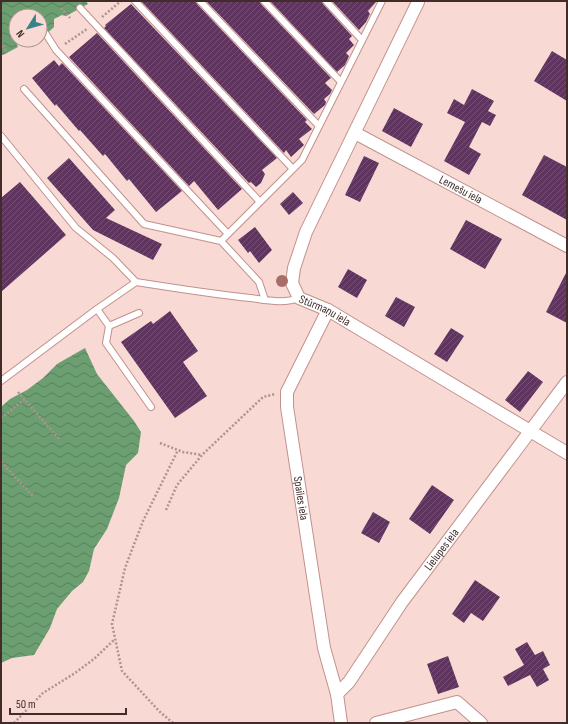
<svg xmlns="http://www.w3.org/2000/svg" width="568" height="724" viewBox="0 0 568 724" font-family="'Sofia Sans Condensed',sans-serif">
<defs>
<pattern id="water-waves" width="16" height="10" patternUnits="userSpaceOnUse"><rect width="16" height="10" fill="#6b9e70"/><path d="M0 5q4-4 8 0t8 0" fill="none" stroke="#5a815c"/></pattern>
<pattern id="building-hatch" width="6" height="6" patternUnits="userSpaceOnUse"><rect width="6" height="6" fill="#5f3560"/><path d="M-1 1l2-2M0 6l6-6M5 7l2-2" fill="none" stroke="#745173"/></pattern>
</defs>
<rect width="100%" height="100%" fill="#f9d9d4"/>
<!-- water -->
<path fill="url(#water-waves)" d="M1 1H86L88 4 66 16 62 15 54 19V27L36 44 27 40H40V16H16L15 40 18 47 3 55 1 54Z
M85 348 97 374 134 421 141 432 138 453 126 465 119 498 107 529 94 549 89 571 83 582 72 591 57 609 50 628 34 655 12 658 1 663V407L10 399 27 390 43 378 57 364Z"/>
<!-- building -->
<path fill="url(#building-hatch)" d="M141 1H196L197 4 307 120 305 122 312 129 299 139 304 145 291 157 286 150 284 153Z
M206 1H260L261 4 331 78 325 83 332 90 330 94 324 99 326 102 325 105 314 114Z
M270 1H322L323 4 352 36 349 39 354 45 346 53 349 56 345 65 337 72Z
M332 1H377L368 11 370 14 366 22 359 30Z
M131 4 277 158 262 170 265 174 261 183 256 187 251 182 249 183 104 28 106 26 105 25Z
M97 33 242 189 218 210 194 181 189 186 69 57Z
M552 51 567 60V101L534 81Z
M54 60 59 66 62 63 182 191 156 212 129 179 127 181 105 154 103 156 80 130 79 131 56 104 55 106 32 78Z
M472 89 494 101 488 111 496 115 490 126 482 122 469 147 481 154 469 175 444 161 465 122 447 113 454 99 464 105Z
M394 108 423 124 411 147 382 131Z
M544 155 567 167V220L522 195Z
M364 156 379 163 360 202 345 195Z
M69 158 115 210 106 218 162 244 153 260 93 230 47 178Z
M20 182 66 235 1 292V198Z
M293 192 303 203 289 215 280 204Z
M466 220 502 239 485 269 450 249Z
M255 227 272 250 259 263 250 251 248 253 238 240Z
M348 269 367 280 357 298 338 287Z
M567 271V323L546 312Z
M396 297 415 307 404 327 385 316Z
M170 311 198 351 183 362 207 396 175 418 121 342 151 321 153 324Z
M451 328 464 336 447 362 434 354Z
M528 371 543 382 520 412 505 400Z
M432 485 454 500 430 534 409 519Z
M373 512 390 522 379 543 361 533Z
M475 580 500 597 483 621 471 613 464 623 452 614Z
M527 642 535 655 543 651 550 665 543 669 549 680 537 687 530 675 508 686 503 677 524 665 515 649Z
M448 656 459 687 438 694 427 664Z"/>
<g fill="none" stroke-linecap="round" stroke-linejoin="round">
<!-- service casing -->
<g stroke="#c2918b" stroke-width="8">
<path id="service" d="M135 1 293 169
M200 1 319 126
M264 1 341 82
M326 1 362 40
M80 8 260 202
M46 34 56 50 228 234
M24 89 144 224 221 241
M1 136 76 228 113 258 136 282
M265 300 259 282 221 241 302 160 382 1
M97 309 109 326 106 343 151 407
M109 326 139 313
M1 381 97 309 136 282C174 288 212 294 250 298 266 300 284 304 299 298"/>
</g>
<!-- minor casing -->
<g stroke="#c2918b" stroke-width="14">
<g id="minor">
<path id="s1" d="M418 2 306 232 294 268 292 283 299 298 328 310 567 453"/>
<path id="s2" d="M355 133 567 246"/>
<path id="s3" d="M328 310 287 392V407L324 648 337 694"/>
<path id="s4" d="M341 723 337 694 349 682 402 602 567 382"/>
<path d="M376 723 457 702 481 723"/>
</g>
</g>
<!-- path -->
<path stroke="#af938f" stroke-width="2.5" stroke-dasharray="2 2" stroke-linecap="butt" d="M61 8 70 18
M102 17 121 1
M1 42 7 53
M65 44 87 29
M18 392 60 440
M1 418 25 399
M160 443 183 452 202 455
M1 462 33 496
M166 510 177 485 202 455 263 397 275 394
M14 723 43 693 75 673 94 659 115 639
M173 723 160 712 122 671 112 624 125 568 143 521 178 450"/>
<!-- service -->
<use href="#service" stroke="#fff" stroke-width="6"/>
<!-- minor -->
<use href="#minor" stroke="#fff" stroke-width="12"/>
</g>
<!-- trees -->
<circle fill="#a86c69" cx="282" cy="281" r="6"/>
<g text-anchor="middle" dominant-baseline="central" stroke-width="4" stroke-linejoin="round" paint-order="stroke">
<!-- street labels -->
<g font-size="12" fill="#412c2a" stroke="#f9d9d4">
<text stroke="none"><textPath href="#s2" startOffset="120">Lemešu iela</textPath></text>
<text stroke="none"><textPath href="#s1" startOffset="354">Stūrmaņu iela</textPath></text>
<text stroke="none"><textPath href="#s3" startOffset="199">Spailes iela</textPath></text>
<text stroke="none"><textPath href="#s4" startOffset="208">Lielupes iela</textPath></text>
</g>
</g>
<!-- border -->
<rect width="568" height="724" fill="none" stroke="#412c2a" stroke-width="4"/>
<!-- north arrow -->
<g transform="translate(28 28) rotate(233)"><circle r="19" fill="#f9d9d4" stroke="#af9490"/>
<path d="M0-3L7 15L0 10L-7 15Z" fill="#3a818a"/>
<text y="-6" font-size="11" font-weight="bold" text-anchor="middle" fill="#412c2a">N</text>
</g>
<!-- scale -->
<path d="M10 708v6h116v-6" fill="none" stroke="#412c2a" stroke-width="2"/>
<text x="16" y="708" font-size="12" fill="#412c2a" stroke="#f9d9d4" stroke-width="3" paint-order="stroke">50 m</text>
</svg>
